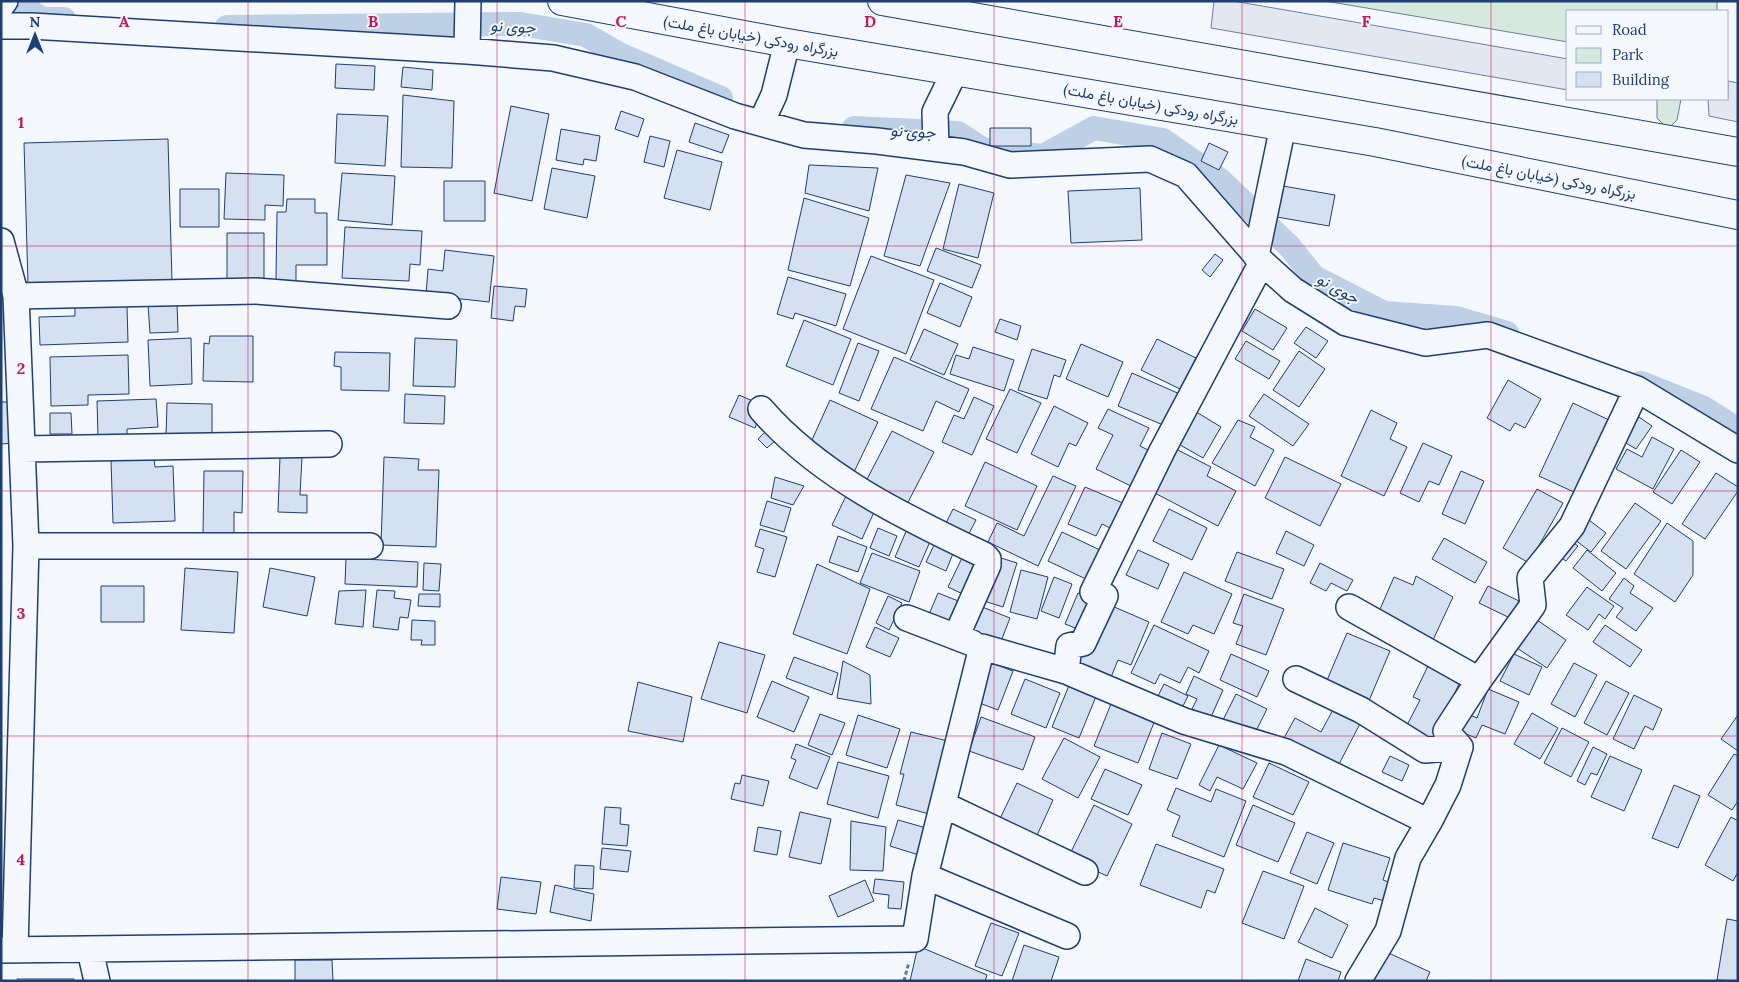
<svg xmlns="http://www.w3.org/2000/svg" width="1739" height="982" viewBox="0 0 1739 982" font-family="Lora,Vazirmatn,serif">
<rect width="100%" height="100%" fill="#f4f7fb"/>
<!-- green -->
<path fill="#d7e8df" stroke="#687fa3" d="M1325 1H1717V11H1568V42Z
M1657 99H1681L1677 120 1668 129 1657 118Z"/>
<!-- parking -->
<path fill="#e3e8f0" stroke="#687fa3" d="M1214 1H1233L1568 59V90L1211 28Z
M1728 81 1738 83V122L1709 116 1708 99H1728Z"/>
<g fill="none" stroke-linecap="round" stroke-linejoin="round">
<!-- canal -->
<path stroke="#bed0e5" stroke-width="24" d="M15 1 42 19H64
M227 27 520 24 586 35 619 54 721 98
M854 128 958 133 984 150 1043 156 1094 128 1163 140 1219 179 1289 246 1314 277 1384 313 1456 318 1507 333
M1641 383 1704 408 1738 430"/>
</g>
<!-- building -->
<path fill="#d5e0f0" stroke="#1d3f73" d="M336 64 375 66 374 90 335 88Z
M403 67 433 70 432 90 401 87Z
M403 95 454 101 452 168 401 167Z
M511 106 549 114 532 201 494 193Z
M621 111 644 119 638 137 615 129Z
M337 114 388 116 385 166 335 163Z
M695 123 729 135 722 153 689 142Z
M990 128H1031V146H990Z
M561 129 600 136 596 161 584 159 583 165 556 160Z
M650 136 670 141 664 167 644 162Z
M168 139 172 281 28 285 24 143Z
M1209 143 1228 152 1219 170 1201 161Z
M677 150 722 162 710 210 664 198Z
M809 165 878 168 869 211 805 193Z
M552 168 595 176 587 218 544 209Z
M226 173 284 175 283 206 265 205V220L224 219Z
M342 173 395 176 392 225 338 220Z
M906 175 950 183 920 266 884 256Z
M444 181H485V221H444Z
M959 184 994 193 978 258 943 249Z
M1277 185 1335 195 1329 226 1271 216Z
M1140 188 1142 240 1071 243 1068 191Z
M180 189H219V227H180Z
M804 198 869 218 850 286 788 270Z
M287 199H315V213H327V265H296V281L276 280 277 212H286Z
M345 227 422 231 420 265 410 264 409 281 342 278Z
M227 233H264V283H227Z
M936 248 981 265 972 288 927 271Z
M445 250 494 256 489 302 426 295 428 269 443 271Z
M1215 254 1223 260 1210 277 1202 270Z
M871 256 934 280 906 354 843 329Z
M788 277 846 294 836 326 795 313 793 319 777 314Z
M940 283 972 297 960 327 927 313Z
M494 286 527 289 525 307 515 306 513 321 491 318Z
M177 303 178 332 150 333 148 305Z
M127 306 128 342 40 345 39 317 75 316V307Z
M1255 309 1287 328 1273 350 1242 331Z
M1000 319 1021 326 1017 340 995 332Z
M804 320 851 339 833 385 786 366Z
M1306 327 1328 341 1316 358 1294 343Z
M924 329 958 344 944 375 910 360Z
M210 336H253V382L203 381 204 343 209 344Z
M191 338 192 384 150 386 148 340Z
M415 338 457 340 455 387 413 386Z
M1157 339 1196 358 1180 389 1141 370Z
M1246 341 1280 361 1269 379 1235 359Z
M858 343 879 351 859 401 839 393Z
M1081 344 1123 362 1108 397 1066 379Z
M973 347 1014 360 1004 391 950 374 956 355 969 359Z
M1032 349 1066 360 1060 377 1054 375 1047 399 1018 390Z
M1299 351 1325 369 1299 407 1273 390Z
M335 352 390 353 389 391 341 390V367L334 366Z
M128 355 129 394 88 395V405L51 406 50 357Z
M894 357 969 389 959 412 936 401 923 431 871 409Z
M1132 373 1182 395 1168 427 1118 406Z
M1508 380 1541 399 1525 428 1515 423 1510 431 1487 418Z
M1010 389 1041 403 1017 453 986 439Z
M405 394 445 396 444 424 404 423Z
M1264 394 1309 424 1293 446 1249 416Z
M739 395 755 402 750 413 759 418 755 428 729 417Z
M974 397 994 406 972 455 942 442 954 415 964 419Z
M156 399 158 427 127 429V435L98 436 97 401Z
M830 400 878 422 854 472 807 451Z
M1 402H12L13 443 1 444Z
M167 403 212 404V437L166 436Z
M1573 403 1609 420 1576 493 1539 476Z
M1054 406 1088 423 1076 446 1069 443 1058 467 1031 454Z
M1108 409 1149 428 1140 446 1150 451 1133 487 1096 469 1113 435 1098 428Z
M1193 410 1221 427 1203 458 1175 442Z
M1371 410 1397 423 1390 439 1407 447 1384 496 1341 476Z
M50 413H71L72 434H50Z
M1639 417 1652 426 1636 449 1623 441Z
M1238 420 1255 427 1250 437 1274 450 1255 486 1212 463Z
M769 428 778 438 767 448 758 439Z
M892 431 934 452 905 508 863 487Z
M1652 437 1674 449 1653 489 1616 469 1627 449 1642 457Z
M1423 443 1452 456 1439 485 1429 481 1419 502 1400 493Z
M1172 447 1211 467 1207 476 1236 491 1218 526 1149 490Z
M1681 450 1700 462 1672 504 1653 492Z
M280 456 302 457 300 495H307V513L278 512Z
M384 457 419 459 418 470H439L436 547 381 545Z
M1285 457 1341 484 1320 526 1265 498Z
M154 459 155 467 173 466 175 521 113 523 111 460Z
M985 462 1037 486 1017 530 965 506Z
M204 471H243L242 513 234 512V534H203Z
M1461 471 1484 481 1465 524 1442 514Z
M1716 473 1738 487V491L1705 539 1682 524Z
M1053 476 1076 486 1038 566 988 542 997 523 1024 536Z
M775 477 804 486 793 505 771 498Z
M1085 487 1125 504 1114 530 1102 524 1096 536 1068 524Z
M1537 489 1563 503 1529 563 1503 548Z
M846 496 874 512 862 539 832 525Z
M767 501 791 508 784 532 760 525Z
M1635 503 1661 521 1626 569 1601 551Z
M953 509 976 520 964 543 942 531Z
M1169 509 1207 528 1192 560 1153 541Z
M1585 517 1606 533 1591 552 1570 536Z
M1667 523 1693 541V575L1675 602 1634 574Z
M908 527 932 537 919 567 895 557Z
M878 528 897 536 889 556 870 548Z
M760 529 787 537 775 577 757 572 764 549 755 546Z
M1286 531 1314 545 1304 566 1276 553Z
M1062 532 1102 551 1088 580 1048 561Z
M838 536 867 547 858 572 829 562Z
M1444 538 1487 562 1475 583 1432 559Z
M1567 538 1578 546 1566 561 1556 554Z
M935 543 954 551 946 571 926 562Z
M1138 550 1169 564 1158 589 1126 575Z
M1587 550 1616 573 1602 591 1573 568Z
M1237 552 1284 569 1272 599 1225 581Z
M872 553 920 571 909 602 860 583Z
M963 556 984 566 969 597 948 587Z
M998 557 1017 563 1003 607 984 601Z
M346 558 418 562 417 587 345 584Z
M424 563 441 564 439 591 423 590Z
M1320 563 1353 580 1347 591 1331 583 1326 591 1310 583Z
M817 564 870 589 847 654 793 634Z
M185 568 238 572 234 633 181 630Z
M270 568 315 577 307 616 263 607Z
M1021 570 1048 577 1037 619 1010 612Z
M1184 572 1232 594 1214 634 1193 625 1188 634 1161 622Z
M1416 576 1453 597 1433 640 1377 616 1394 577 1413 585Z
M1054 577 1072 584 1059 618 1041 611Z
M1624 578 1634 586 1630 593 1653 608 1636 631 1616 617 1623 608 1609 599Z
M101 586H144V622H101Z
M1488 586 1519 601 1510 618 1479 603Z
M1587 587 1614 606 1605 619 1599 614 1588 630 1566 615Z
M366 590 363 627 335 624 339 591Z
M377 590 395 591 394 598 411 600 408 618 400 617 398 630 373 627Z
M938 593 966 604 953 635 925 624Z
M1078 593 1096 601 1083 631 1065 624Z
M419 594H440V607L418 606Z
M1244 594 1284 609 1266 655 1236 644 1243 626 1233 623Z
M888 596 902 603 889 630 876 623Z
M972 603 1010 618 998 649 959 634Z
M1105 603 1149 622 1131 665 1118 660 1109 682 1068 665Z
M412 620 435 621V645H421L422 640H411Z
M1537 620 1566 640 1547 668 1517 648Z
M1154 625 1209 651 1199 673 1188 667 1180 683 1160 674 1155 684 1131 673Z
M1605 625 1642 650 1630 667 1593 642Z
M875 627 899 638 890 657 866 647Z
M1347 633 1390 651 1368 703 1325 685Z
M719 642 765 655 747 713 701 699Z
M1231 654 1269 671 1257 697 1220 680Z
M1514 654 1542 667 1529 695 1500 681Z
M794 657 838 673 832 695 786 678Z
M843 661 870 675 871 704 837 698Z
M989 662 1013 671 998 710 974 701Z
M1574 663 1597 675 1575 717 1551 704Z
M1428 666 1459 684 1432 741 1406 727 1420 700 1413 697Z
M1194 676 1223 690 1211 717 1192 709 1197 699 1186 694Z
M1025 679 1060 693 1046 728 1011 714Z
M772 681 809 697 794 732 757 717Z
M1606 681 1629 693 1607 735 1584 723Z
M638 682 692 697 683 742 628 731Z
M1070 683 1097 694 1079 738 1052 727Z
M1164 684 1188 696 1180 712 1156 700Z
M1488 689 1519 702 1505 734 1482 725 1476 738 1456 730 1463 712 1477 718Z
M1236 694 1267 709 1252 739 1221 724Z
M1634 695 1662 709 1653 730 1645 726 1634 749 1613 739Z
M1113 699 1157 715 1138 763 1094 746Z
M1336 704 1363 718 1338 766 1284 738 1295 718 1321 732Z
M1532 713 1558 728 1540 759 1514 744Z
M820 714 845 723 832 755 808 745Z
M858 715 900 729 887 768 846 755Z
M1738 715V751L1721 739Z
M981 717 1035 737 1023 770 969 751Z
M1562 728 1589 742 1571 777 1544 763Z
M911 732 952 742 933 815 896 805 904 774H900Z
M1162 733 1191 744 1177 779 1149 769Z
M1064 738 1100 757 1078 798 1042 779Z
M796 744 830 757 817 789 789 778 796 760 791 758Z
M1219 745 1257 763 1243 789 1217 777 1210 791 1199 785Z
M1593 747 1607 754 1597 775 1591 773 1585 785 1577 781Z
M1734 754 1738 756V801L1732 810 1708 795Z
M1390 756 1409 765 1402 781 1382 772Z
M1610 756 1642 770 1624 811 1591 797Z
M838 762 889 776 878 818 827 804Z
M1269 763 1309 782 1293 815 1253 797Z
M1105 769 1142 785 1128 815 1091 799Z
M742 775 769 781 763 806 731 799 735 783 740 784Z
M1017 783 1053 800 1034 842 997 825Z
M1674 785 1700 796 1678 848 1652 838Z
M1176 788 1211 802 1216 789 1246 801 1224 857 1172 836 1180 816 1167 810Z
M1094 805 1132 824 1107 876 1068 858Z
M1253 805 1295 823 1278 862 1236 845Z
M605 807 621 808 620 824 629 825 627 846 602 844Z
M800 812 831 819 821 864 789 857Z
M1731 817 1738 821V872L1733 881 1705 865Z
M898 820 930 829 922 856 890 846Z
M851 821 886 827 883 871 850 870Z
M758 827 781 831 777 855 754 851Z
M1307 832 1334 843 1317 884 1290 873Z
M1343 843 1390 858 1383 880 1394 884 1388 902 1374 898 1372 904 1328 890Z
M1156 844 1224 869 1215 893 1207 890 1201 908 1140 885Z
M602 848 631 851 628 872 600 869Z
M575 865 594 866 593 889 574 888Z
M1263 871 1304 886 1284 939 1242 923Z
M501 877 541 882 536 914 497 909Z
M875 879 904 882 901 909 888 908 889 895 873 893Z
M865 880 874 901 838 917 829 896Z
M555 885 594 894 591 921 550 912Z
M1315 908 1348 925 1332 958 1298 942Z
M1727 919 1738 921V981L1717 980Z
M991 923 1019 933 1002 976 975 966Z
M1024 945 1059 957 1051 981H1012Z
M918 946 987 975 985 981H910Z
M1382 950 1430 972 1426 981H1368Z
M1306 959 1341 972 1338 981H1298Z
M295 960H332L333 981H295Z
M17 979H74V981H17Z"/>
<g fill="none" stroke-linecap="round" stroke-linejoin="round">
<!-- minor casing -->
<g stroke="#1d3f73" stroke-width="28">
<path id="minor" d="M1 6 5 1
M1 26H31L467 51 553 58 635 77 735 116 804 135 877 141 964 152 1010 165 1150 159 1186 175 1262 262 1293 290 1346 323 1425 343 1488 335 1637 389 1738 450
M467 51 468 1
M761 123 774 95 787 43
M936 148 935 112 955 71
M1 241 16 296 26 546 15 950
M1256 256 1283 126
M16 296 256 291 448 306
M761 409C819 476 904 517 984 555L988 559V565L956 637
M22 449 329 444
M26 546H370
M1349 607 1479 680
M907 618 972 643
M1066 671 1069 646 1083 643 1105 596 1093 592 1162 451 1262 262
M1296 679 1361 710 1425 750 1460 747
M944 805 1085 872
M925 876 1067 936
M1 950 915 939 925 876 982 647 1066 671 1184 721 1286 752 1429 822 1448 785 1460 747 1446 731 1479 680 1533 605 1530 578 1572 526 1637 389
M90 950 97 981
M1358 981 1388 931 1408 858 1429 822"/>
</g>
<!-- highway casing -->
<g stroke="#1d3f73" stroke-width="30">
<path id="highway" d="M562 1 787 43 1375 142 1738 215
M882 1 1738 152"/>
</g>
<!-- path -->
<path stroke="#5e769c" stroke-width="3" stroke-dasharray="4 2.5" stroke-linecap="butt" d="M904 981 909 962"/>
<!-- minor -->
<use href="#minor" stroke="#f4f7fb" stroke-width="25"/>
<!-- highway -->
<use href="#highway" stroke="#f4f7fb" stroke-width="28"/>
</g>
<!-- grid -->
<path fill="none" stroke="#c2185b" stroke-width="1" stroke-opacity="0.55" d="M248 1V981M497 1V981M745 1V981M994 1V981M1242 1V981M1491 1V981M1 246H1738M1 491H1738M1 736H1738"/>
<g text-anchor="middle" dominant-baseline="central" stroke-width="4" stroke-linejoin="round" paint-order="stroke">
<!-- street labels -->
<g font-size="15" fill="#1d3f73" stroke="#f4f7fb">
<text transform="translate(751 36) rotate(10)">بزرگراه رودکی (خیابان باغ ملت)</text>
<text transform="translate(1151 104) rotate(10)">بزرگراه رودکی (خیابان باغ ملت)</text>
<text transform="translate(1549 177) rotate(11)">بزرگراه رودکی (خیابان باغ ملت)</text>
</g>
<!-- water labels -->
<g font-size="16" font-style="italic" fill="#1d3f73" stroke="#f4f7fb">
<text transform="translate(513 26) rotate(3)">جوی نو</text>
<text transform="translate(913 131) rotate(3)">جوی نو</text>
<text transform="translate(1338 288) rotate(29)">جوی نو</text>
</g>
</g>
<g font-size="16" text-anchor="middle" font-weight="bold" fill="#c2185b" stroke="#f4f7fb" stroke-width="4" stroke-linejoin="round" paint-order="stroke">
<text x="124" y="27">A</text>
<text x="373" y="27">B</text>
<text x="621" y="27">C</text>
<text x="870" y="27">D</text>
<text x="1118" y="27">E</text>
<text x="1366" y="27">F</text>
<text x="21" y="128">1</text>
<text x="21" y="374">2</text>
<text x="21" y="619">3</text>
<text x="21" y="865">4</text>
</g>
<!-- border -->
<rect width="1739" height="982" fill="none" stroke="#1d3f73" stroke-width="5"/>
<!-- legend -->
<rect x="1566" y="10" width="162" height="90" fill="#f4f7fb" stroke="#9eadc5"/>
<rect x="1576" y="26" width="25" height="8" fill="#f4f7fb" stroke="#9eadc5"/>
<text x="1612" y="35" font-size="15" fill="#1d3f73">Road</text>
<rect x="1576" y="48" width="25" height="15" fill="#d7e8df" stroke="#9eadc5"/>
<text x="1612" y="60" font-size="15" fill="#1d3f73">Park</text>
<rect x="1576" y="72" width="25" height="15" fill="#d5e0f0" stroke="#9eadc5"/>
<text x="1612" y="85" font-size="15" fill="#1d3f73">Building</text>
<!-- north arrow -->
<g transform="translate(35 35)" stroke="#f4f7fb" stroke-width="4" paint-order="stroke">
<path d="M0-4L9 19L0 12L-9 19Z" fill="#1d3f73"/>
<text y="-8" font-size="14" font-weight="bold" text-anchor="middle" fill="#1d3f73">N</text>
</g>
</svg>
